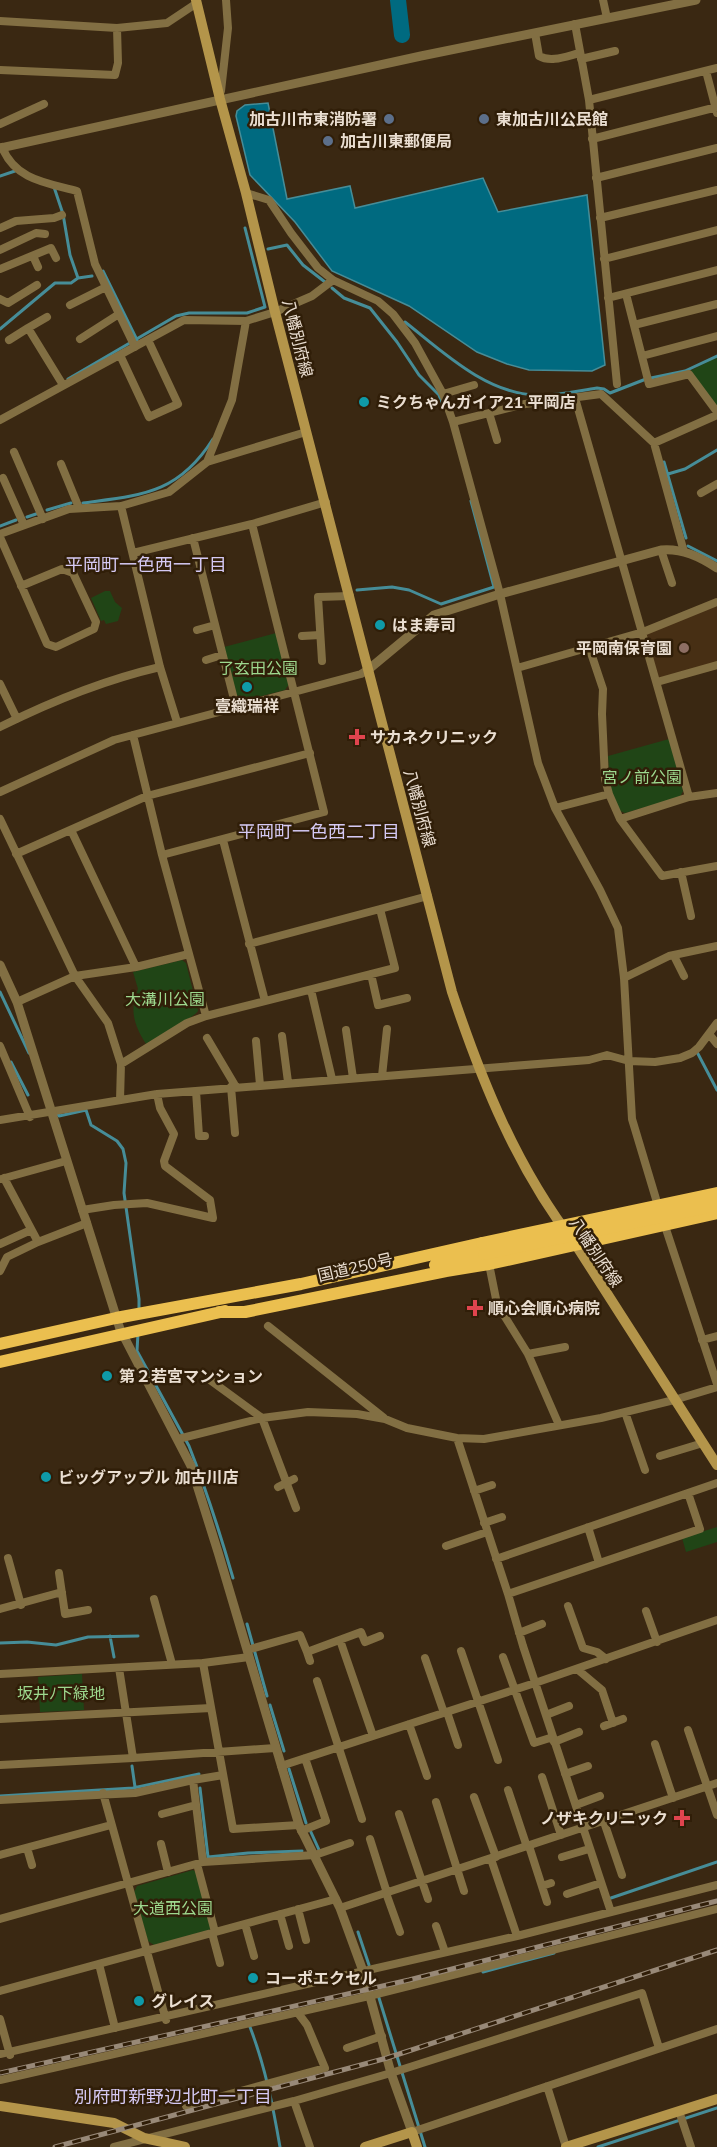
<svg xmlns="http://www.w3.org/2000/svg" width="717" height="2147" viewBox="0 0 717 2147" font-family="Mulish,'Noto Sans JP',sans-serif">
<rect width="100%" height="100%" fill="#3a2812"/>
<!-- built -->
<path fill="#472f14" d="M717 606V664L659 680 646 633Z"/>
<!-- green -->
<path fill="#204516" d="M717 357V408L690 371Z
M105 591H110L115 602 122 608 118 621 106 624 104 620 101 621 91 598Z
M276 633 289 684 285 690 242 701 237 697 224 647Z
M669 739 683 791 680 797 625 813 618 810 610 786 608 756Z
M182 960 186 963 198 1011C195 1017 156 1038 146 1044 134 1025 129 1010 138 989L133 972Z
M717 1527V1542L686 1552 682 1538Z
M82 1674 84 1710 40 1712 38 1677Z
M193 1870 197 1873 212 1927 209 1930 154 1945 148 1941 134 1892 137 1886Z"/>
<!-- water -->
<path fill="#006a80" stroke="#468d98" stroke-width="1.5" d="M268 103 287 199 350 186 355 208 483 178 498 212 587 195 605 365 592 371 529 370 507 364 477 352 409 306 332 271 295 222 250 175 236 116 237 111 245 105Z"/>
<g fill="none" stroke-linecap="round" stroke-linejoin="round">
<!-- stream -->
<path stroke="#468d98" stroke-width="3" d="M0 176 15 171
M54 187 63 214 70 255 78 278
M268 249 287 245 303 265 325 282
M103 271 137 340
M332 288 344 298 370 308 397 342 419 375 439 395 442 403
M405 322C442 351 486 394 537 395 557 396 577 391 597 388L604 389 610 393 646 379 685 371 717 356
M0 329 55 283H71L78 278 92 276
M68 379 176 316 189 313H247L265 307 245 228
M664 462 686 538
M668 474 685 469 717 450
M83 503C142 495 178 494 213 439
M47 510 71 503
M27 517 36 514
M0 526 16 520
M688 546 717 561
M357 590 392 587 409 590 441 604 494 587 471 501
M0 992 29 1053
M697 1052 717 1090
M11 1062 28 1095
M57 1113 59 1116 86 1110 91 1125 117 1141 123 1149 126 1163 124 1193 139 1299V1312
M138 1333 137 1351 189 1446C206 1489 220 1533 233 1578
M247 1624 267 1696
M110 1636 114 1657
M0 1643 27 1642 56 1645 88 1637 138 1636
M270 1705 284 1751
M132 1766 135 1787
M289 1769 306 1823
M200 1788 208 1857 248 1853 302 1851
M0 1796 133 1788 199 1774
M310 1830 320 1852
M611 1898 717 1862
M358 1932 369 1965
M483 1972 554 1953
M379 1998 425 2147
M250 2027C265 2066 273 2106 280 2147
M598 2147 717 2108"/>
<!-- river -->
<path stroke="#006a80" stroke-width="16" d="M398 0 402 35"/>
<!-- minor -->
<path stroke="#826f43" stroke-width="8" d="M603 0 607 18
M0 21 117 28 167 23 197 3
M575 24 589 100 617 384
M535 33 539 56C551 63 567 56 580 53
M581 59 615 51
M0 70 115 75 118 63 117 28
M706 71 717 113
M221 91 228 28 226 0
M589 100 717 68
M0 124 44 104
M592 139 717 107
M2 147C15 180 47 183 77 191L95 264 135 347
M596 178 717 148
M246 193 269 200 291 233 318 268 333 280 378 301 393 314 415 343 443 394 453 422 500 594 538 763 555 808 600 890 618 928 624 978 632 1119 659 1209
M600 218 717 190
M0 228 16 221 54 218 62 215
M0 250 36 233 45 234
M33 256 38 267
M604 259 717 230
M0 269 51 248 56 258
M626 294 649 384 689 374 717 412
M608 298 717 270
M0 299 8 303 37 285
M70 305 106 287
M47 317 28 328 63 385
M634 325 717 304
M80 339 119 314
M9 340 28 328
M120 355 149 417 178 404 148 340
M642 356 717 336
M443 394 474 385
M575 398 689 797
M489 413 497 440
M0 420 184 320 246 321 275 312 312 296 333 280
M453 422 525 404 601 394 654 443 684 552
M654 443 717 415
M14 452 43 519
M207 462 232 400 246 321
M61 464 79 508
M3 478 24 525
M701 493 717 484
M121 506 160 667 177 722
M0 534 69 509 121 506 169 492 207 462 306 432
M0 537 47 644 56 647 94 629 96 622 73 573 62 569 21 586
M193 538 236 707
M661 550 672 583
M133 553 252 524 326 502
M197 630 215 625
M302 636 320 635
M589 647 603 689 602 714 605 779 609 794 620 819 689 797 717 793
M206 660 222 655
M322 661 318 597 350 596
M517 668 643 632 717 602
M657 682 717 665
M0 684 17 719
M0 727C52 701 104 680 160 667
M133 735 162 855 206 1016
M0 792 114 740 361 674 369 669
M555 808 609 794
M0 819 75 976 108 1023 121 1064 120 1100
M620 819 662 876 717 866
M71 830 136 967
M223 840 265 1001
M16 854 147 796 310 753
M162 855 324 812 252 524
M681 872 691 916
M249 944 380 909
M674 956 684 976
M371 974 378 1005 407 998
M624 978 669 956 717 946
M311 990 332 1079
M17 1002 75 976 136 967 189 954
M346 1030 353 1078
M709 1034 717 1044
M282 1036 288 1082
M207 1038 236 1087
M256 1041 260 1085
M0 1046 30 1117
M121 1064 187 1023 206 1016 395 968 380 909 428 896
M382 1076 387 1029
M231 1087 235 1133
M196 1091 199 1136H205
M0 1120 157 1094 589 1060 607 1055 629 1061 655 1062 680 1058 692 1053 699 1047 717 1023
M4 1178 38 1242
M1 1179 66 1161
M82 1210 114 1205 147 1203 213 1218 210 1200 165 1166 164 1161 174 1134 160 1108 157 1094
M664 1223 717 1384
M0 1244 31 1230
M489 1264 497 1304 528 1354 559 1425
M0 1271 7 1257 38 1242 87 1223
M268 1326 384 1418
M702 1340 717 1336
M528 1354 565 1347
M210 1380 262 1418 296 1508
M625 1412 645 1470
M457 1438 508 1594 523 1646 611 1912
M178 1439 262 1418 308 1412 357 1414 385 1419 407 1428 457 1438 484 1439 601 1418 674 1400 717 1387
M660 1456 703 1443
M278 1487 294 1479
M474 1491 492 1485
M484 1523 502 1517
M588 1527 599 1563
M446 1546 487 1532
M8 1558 21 1605
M496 1559 717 1483
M59 1573 65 1614 88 1610
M508 1594 700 1529 688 1493
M154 1599 172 1664
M568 1606 583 1648 597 1652 606 1659
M0 1609 62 1592
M646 1611 657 1642
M519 1633 542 1624
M340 1640 373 1736
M247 1650 300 1635 307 1652 361 1632 365 1642 380 1636
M461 1651 498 1760
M307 1652 310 1661
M503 1657 534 1743 553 1737
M425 1658 444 1713
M203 1663 233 1829 299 1825
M119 1668 133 1758
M577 1669 602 1690 613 1723
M0 1674 203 1663 249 1657
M317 1681 362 1819
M447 1712 458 1745
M546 1715 569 1706
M0 1719 211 1708
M409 1724 427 1776
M604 1726 623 1719
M688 1730 717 1815
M554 1742 579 1732
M655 1744 673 1798
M0 1765 133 1758 275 1748
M281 1766 535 1683 717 1620
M565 1774 588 1766
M542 1777 561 1835
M193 1780 203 1862
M508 1790 527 1847
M103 1793 166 2020
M474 1797 496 1857
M0 1800 135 1793 193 1780 223 1775
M436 1802 464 1891
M576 1805 600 1796
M162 1814 196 1805
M399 1814 428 1899
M604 1822 622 1875
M301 1831 326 1821 305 1758
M370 1839 387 1893
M161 1844 168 1872
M529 1846 547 1902
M27 1848 32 1865
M0 1855 111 1825
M562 1857 589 1849
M491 1859 517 1936
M197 1864 215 1932
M542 1886 551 1883
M386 1893 400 1932
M567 1894 601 1883
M340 1908 717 1783
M298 1909 306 1940
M280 1914 289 1946
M0 1919 203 1862 315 1855 350 1843
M245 1924 254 1956
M436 1926 445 1952
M212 1933 220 1963
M99 1964 115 2028
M0 1991 336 1899
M0 2019 10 2055
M347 2048 382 2036
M0 2054 517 1936 717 1885
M0 2080 369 1996 717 1909
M547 2086 566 2147
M294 2101 310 2147
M186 2106 325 2068 307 2025 298 2013
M679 2111 691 2147
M412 2132 717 2029
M114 2147 294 2101 391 2073 642 1993 659 2048"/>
<!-- tertiary -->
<path stroke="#826f43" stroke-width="9" d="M0 148 421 56 696 0
M369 669 434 615 500 594 661 550C682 548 700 557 717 568
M0 965 17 1002 120 1329 191 1466 218 1552 299 1825 340 1908 363 1971 391 2073 412 2132"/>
<!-- secondary -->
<path stroke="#b4954a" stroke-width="10" d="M196 0 220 99 246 193 275 312 452 992C482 1082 517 1169 576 1245L717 1465
M0 2106 114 2123 144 2138 185 2147
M365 2147 412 2132 417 2147
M566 2147 717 2099"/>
<!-- trunk -->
<path stroke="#ebbf4f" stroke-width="12" d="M435 1265 484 1254
M219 1312H245L446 1271 489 1264 717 1213
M0 1344 116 1318 301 1284 482 1243
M0 1362 225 1311"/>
<!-- rail casing -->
<g stroke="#988978" stroke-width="5">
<path id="rail" d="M0 2073 409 1980 717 1901
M55 2147 387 2058 717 1950"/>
</g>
<!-- rail -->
<use href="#rail" stroke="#301e08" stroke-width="3" stroke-dasharray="9" stroke-linecap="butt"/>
<!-- trunk-bridge -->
<path stroke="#ebbf4f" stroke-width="12" d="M482 1243 717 1193
M484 1254 717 1205"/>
</g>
<!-- markers -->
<g fill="#5c6f8a" stroke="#301e08" stroke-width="2">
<circle cx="389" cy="119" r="6"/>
<circle cx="484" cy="119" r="6"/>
<circle cx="328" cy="141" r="6"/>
</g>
<g fill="#0f9aa8" stroke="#301e08" stroke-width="2">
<circle cx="364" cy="402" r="6"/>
<circle cx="380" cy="625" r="6"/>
<circle cx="247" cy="687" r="6"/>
<circle cx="107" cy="1376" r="6"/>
<circle cx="46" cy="1477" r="6"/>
<circle cx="253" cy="1978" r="6"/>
<circle cx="139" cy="2001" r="6"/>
</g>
<circle fill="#8d6e63" stroke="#301e08" stroke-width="2" cx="684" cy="648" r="6"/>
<g fill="#e0444e" stroke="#301e08" stroke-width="2">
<path d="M354 728h6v6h6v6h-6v6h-6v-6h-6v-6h6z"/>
<path d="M472 1299h6v6h6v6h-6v6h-6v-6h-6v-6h6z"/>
<path d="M679 1809h6v6h6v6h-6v6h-6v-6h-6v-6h6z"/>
</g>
<g text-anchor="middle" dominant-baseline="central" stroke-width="5" stroke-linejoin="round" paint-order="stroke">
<!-- poi labels -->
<g font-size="16" font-weight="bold" fill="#eaded1" stroke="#301e08" text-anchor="start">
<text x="377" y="119" text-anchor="end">加古川市東消防署</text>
<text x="496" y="119">東加古川公民館</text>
<text x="340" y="141">加古川東郵便局</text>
<text x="376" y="402">ミクちゃんガイア21 平岡店</text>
<text x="392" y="625">はま寿司</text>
<text x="672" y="648" text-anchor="end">平岡南保育園</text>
<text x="247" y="706" text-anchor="middle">壹織瑞祥</text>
<text x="370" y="737">サカネクリニック</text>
<text x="488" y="1308">順心会順心病院</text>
<text x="119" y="1376">第２若宮マンション</text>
<text x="58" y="1477">ビッグアップル 加古川店</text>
<text x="668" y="1818" text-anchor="end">ノザキクリニック</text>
<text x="265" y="1978">コーポエクセル</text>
<text x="151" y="2001">グレイス</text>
</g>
<!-- street labels -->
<g font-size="16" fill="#eaded1" stroke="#301e08">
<text transform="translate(298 338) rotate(76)">八幡別府線</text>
<text transform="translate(420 808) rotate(75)">八幡別府線</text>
<text transform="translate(596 1252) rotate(56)">八幡別府線</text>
<text transform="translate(355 1267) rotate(-13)">国道250号</text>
</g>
<!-- park labels -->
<g font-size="16" fill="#9dd98e" stroke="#301e08">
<text x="258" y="668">了玄田公園</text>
<text x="642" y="777">宮ノ前公園</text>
<text x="165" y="999">大溝川公園</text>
<text x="61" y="1693">坂井ﾉ下緑地</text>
<text x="173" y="1908">大道西公園</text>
</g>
<!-- neighbourhood labels -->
<g font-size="18" fill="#d5c9f4" stroke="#301e08">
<text x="146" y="564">平岡町一色西一丁目</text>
<text x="319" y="831">平岡町一色西二丁目</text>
<text x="173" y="2096">別府町新野辺北町一丁目</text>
</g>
</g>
</svg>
